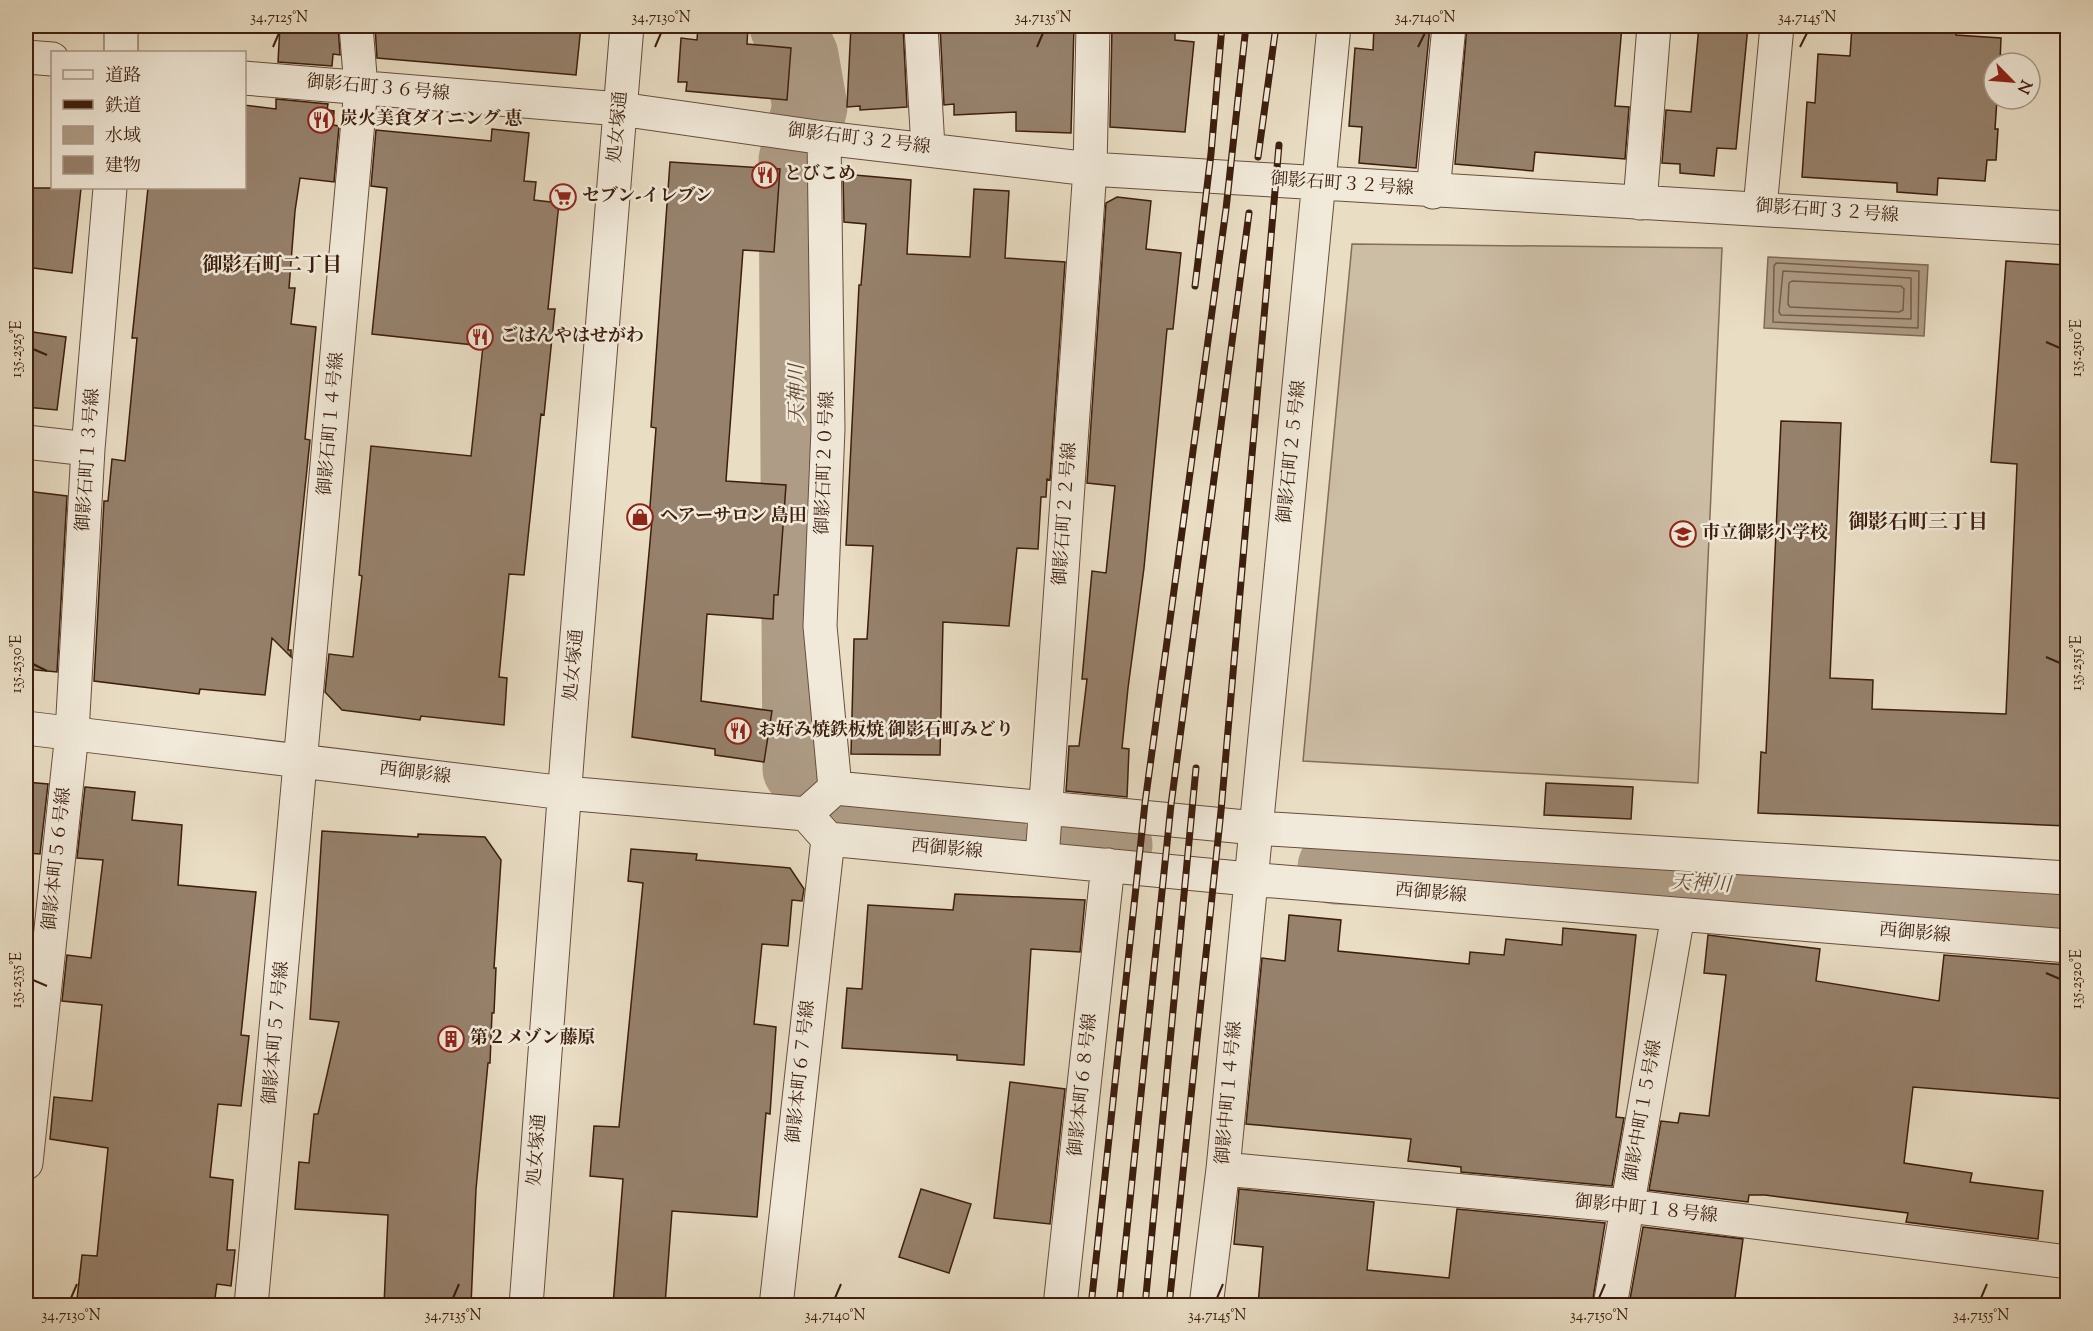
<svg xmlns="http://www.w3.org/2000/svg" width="2093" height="1331" viewBox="0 0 2093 1331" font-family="'Sorts Mill Goudy','Noto Serif JP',serif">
<rect width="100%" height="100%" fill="#e9ddc4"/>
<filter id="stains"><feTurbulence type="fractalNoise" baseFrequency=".00333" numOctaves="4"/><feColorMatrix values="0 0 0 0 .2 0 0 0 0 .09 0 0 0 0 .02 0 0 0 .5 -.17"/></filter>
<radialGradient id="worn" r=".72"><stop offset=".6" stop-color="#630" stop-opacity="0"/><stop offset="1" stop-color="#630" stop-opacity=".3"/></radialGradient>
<!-- pitch -->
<path fill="#ccbda5" stroke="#846e59" stroke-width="1.5" d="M1352 244 1722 248 1698 783 1303 761Z"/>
<!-- water -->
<path fill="#ae9c86" stroke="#806a56" stroke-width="1.5" d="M1768 257 1928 265 1924 336 1764 328Z"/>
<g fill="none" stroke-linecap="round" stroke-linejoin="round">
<!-- shore -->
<path stroke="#755d4a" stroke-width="1.5" d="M1776 263 1919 271 1918 328 1773 322 1774 266Z
M1783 271 1911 278V319L1781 315 1779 312Z
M1792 281 1901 286 1904 289 1903 310 1899 312 1790 307 1788 304 1789 283Z"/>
<!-- river -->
<path stroke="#ae9c86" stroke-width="75" d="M787 26 801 56 810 107 796 160 800 769
M856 819 990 833
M1074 841 1115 845
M1335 867 2068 904"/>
</g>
<!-- building -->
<path fill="#96816c" stroke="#3c1e0d" stroke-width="1.5" d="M280 26H338L340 55 333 54 332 66 278 62Z
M375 26H581L576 75 377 58Z
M698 26H748L747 44 791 48 787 100 686 91 687 82H678L681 38 697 40Z
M851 26H903L907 107 860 110V106L847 107Z
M940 26H1074L1071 133 1016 131V112L954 115V104L944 105Z
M1112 26H1175V40L1194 42 1185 132 1110 127Z
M1374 26H1430L1416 168 1359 163 1362 127 1349 126 1355 48 1373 50Z
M1467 26H1622L1615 106 1629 107 1625 159 1535 152 1533 171 1455 164Z
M1699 26H1748L1736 149 1717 148 1714 176 1680 173V164L1662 163 1666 110 1691 112Z
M1852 26H1957L1956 35 2001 38 2000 63H1994V99H1997L1995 129H1998L1996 160H1987L1985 181 1938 178 1937 195 1897 192V183L1802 177 1807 102 1815 103 1818 54 1850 56Z
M276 99 328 104 327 110 334 111 333 125 339 126 334 182 300 178 295 211 289 288H295L291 324 316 327 305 439 310 440 288 650H291V657L272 638 265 695 200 689 199 694 94 681 104 501H108L112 459 125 461 137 338H132L148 188H244V105L276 109Z
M492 129 529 133 524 181 536 182 534 200 559 203 548 309H555L544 415 541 414 524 575 509 574 499 677 507 678 504 725 421 716 420 720 342 710 325 692 329 654 353 657 362 576 359 575 371 446 471 456 483 346 372 334 387 188 371 186 376 130 491 141Z
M670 162 780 169 774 252 743 250 726 481 786 485 778 595H774L773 619 707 614 701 701 772 711 764 762 715 755V749L632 737 652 520 649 519 656 428 651 427Z
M843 174 911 180 907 254 970 257 974 189 1009 191 1005 258 1065 262 1050 480 1047 479 1046 497H1041L1038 549 1017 548 1009 626 943 622 940 755 851 754 854 639H867L873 546 846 545 859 285H861L866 224 844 222Z
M26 188H81L72 273 26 267Z
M1117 197 1151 201 1146 249 1181 253 1173 329H1167L1144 568 1128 688 1122 748 1129 749 1127 797 1066 791 1069 746H1079L1087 679H1082L1092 571 1106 573 1115 486 1087 483 1106 203Z
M2006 261 2067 265V826L1758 813 1761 752 1766 753 1781 421 1841 423 1830 678 1873 680 1872 709 2006 714 2017 464 1991 462Z
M26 331 66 337 57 410 26 407Z
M26 491 67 496 57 672 26 669Z
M26 782 48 784 40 854 26 853Z
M1546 783 1633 787 1631 819 1544 815Z
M85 787 135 792 132 820 182 825 178 885 256 892 241 1035 249 1036 241 1106 218 1104 210 1177 233 1180 227 1250H235L231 1286 217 1284 214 1305H136L77 1299 82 1255 97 1256 108 1148 50 1139 54 1097 92 1101 102 1005 62 1001 67 955 91 958 103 860 77 858Z
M322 831 418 837V834L485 837 501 860 494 968H496L494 1013H492L490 1063H488L476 1189 471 1305H384L388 1215 295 1209 299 1162 309 1163 314 1114H318L339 1022 310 1019Z
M631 849 697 854 696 860 790 868 804 889 802 901 792 900 788 946 762 944 754 1024 776 1027 770 1114 766 1113 757 1217 672 1211 665 1305H613L623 1179 590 1176 594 1126 619 1127 643 883 628 881Z
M955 894 1085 900 1080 952 1031 949 1024 1065 957 1060V1055L842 1048 847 988 862 989 868 905 953 910Z
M1289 915 1341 920 1338 951 1469 964 1470 952 1504 955 1506 939 1562 945 1563 928 1636 935 1616 1117 1624 1118 1612 1186 1461 1172V1167L1408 1161 1411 1139 1246 1124 1262 958 1285 961Z
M1708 935 1820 949 1816 981 1939 1001 1944 955 2067 965V1099L1913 1087 1904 1163 1972 1173 1970 1182 2043 1191 2038 1239 1906 1222 1908 1213 1765 1195H1749L1748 1202 1649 1190 1661 1121 1678 1123 1680 1113 1709 1116 1726 975 1704 973Z
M26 951 30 952 26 991Z
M1010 1082 1065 1089 1050 1224 994 1218Z
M921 1189 971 1204 949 1273 899 1257Z
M1239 1189 1374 1202 1367 1270 1449 1278 1457 1209 1605 1223 1592 1305H1258L1263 1247 1234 1244Z
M1643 1227 1743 1239 1734 1305H1629Z"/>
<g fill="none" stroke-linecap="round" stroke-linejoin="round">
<!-- minor casing -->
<g stroke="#674e3b" stroke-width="35">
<path id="minor" d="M921 26 928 148
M121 52V26
M26 57 52 59
M244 78 620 109 824 138 1090 169 2068 228
M824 138 828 429 820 626 835 788
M1433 192 1449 26
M1640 203 1654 26
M1760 208 1777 26
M26 442 88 449
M26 728 565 793 806 814 828 839 1249 879 2068 946
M806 814 835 788 1256 828 2068 878
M1042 859 1090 169 1093 26
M26 1163 72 733 88 449 110 188
M1223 1169 1628 1206 2068 1262
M251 1306 361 88 356 26
M526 1306 569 733 627 26
M776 1306 828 839
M1060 1306 1108 865
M1206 1306 1223 1169 1334 26
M1610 1306 1678 915"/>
</g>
<!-- minor -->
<use href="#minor" stroke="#f1e9d9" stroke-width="33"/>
<!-- rail casing -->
<g stroke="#3c1e0d" stroke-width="7">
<path id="rail" d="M1258 157 1276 26
M1195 286 1211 154 1222 26
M1091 1306 1145 803 1226 209 1246 26
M1119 1306 1171 805 1249 213
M1145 1306 1196 768
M1169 1306 1221 811 1279 145"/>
</g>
<!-- rail -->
<use href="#rail" stroke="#f1e9d9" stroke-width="4.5" stroke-dasharray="14" stroke-linecap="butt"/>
</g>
<!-- ticks -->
<path fill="none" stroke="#3c1e0d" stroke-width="2" d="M273 47 279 33M655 47 661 33M1037 47 1043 33M1418 47 1425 33M1800 47 1807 33M2046 342 2060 348M33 349 47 355M2046 657 2060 663M33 664 47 671M2046 973 2060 979M33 980 47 986M71 1298 77 1284M453 1298 459 1284M835 1298 841 1284M1217 1298 1223 1284M1599 1298 1605 1284M1981 1298 1987 1284"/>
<!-- icons -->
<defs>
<g id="restaurant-ring" transform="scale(1.35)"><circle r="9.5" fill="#f1e9d9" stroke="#8f2418" stroke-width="1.5"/><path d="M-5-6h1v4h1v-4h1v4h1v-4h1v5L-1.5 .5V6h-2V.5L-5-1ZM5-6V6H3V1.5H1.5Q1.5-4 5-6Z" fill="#8f2418"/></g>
<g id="supermarket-ring" transform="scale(1.35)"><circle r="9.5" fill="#f1e9d9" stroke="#8f2418" stroke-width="1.5"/><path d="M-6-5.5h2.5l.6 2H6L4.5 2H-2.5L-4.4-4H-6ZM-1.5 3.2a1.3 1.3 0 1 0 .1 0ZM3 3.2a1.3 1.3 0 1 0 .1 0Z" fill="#8f2418"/></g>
<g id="shop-ring" transform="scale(1.35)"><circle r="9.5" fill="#f1e9d9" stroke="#8f2418" stroke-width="1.5"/><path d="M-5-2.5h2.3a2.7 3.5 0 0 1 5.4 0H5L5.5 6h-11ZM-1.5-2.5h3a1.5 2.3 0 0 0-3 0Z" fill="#8f2418"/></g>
<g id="school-ring" transform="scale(1.35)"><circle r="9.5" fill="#f1e9d9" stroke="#8f2418" stroke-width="1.5"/><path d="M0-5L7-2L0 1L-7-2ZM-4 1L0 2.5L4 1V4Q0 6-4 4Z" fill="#8f2418"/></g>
<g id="building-ring" transform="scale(1.35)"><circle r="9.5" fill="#f1e9d9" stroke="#8f2418" stroke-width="1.5"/><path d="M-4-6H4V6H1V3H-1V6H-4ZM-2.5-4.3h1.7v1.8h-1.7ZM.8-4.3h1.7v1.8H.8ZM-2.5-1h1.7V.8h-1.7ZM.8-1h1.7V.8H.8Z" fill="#8f2418"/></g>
</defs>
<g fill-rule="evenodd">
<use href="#restaurant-ring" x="321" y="120"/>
<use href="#restaurant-ring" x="765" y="175"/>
<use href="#supermarket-ring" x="563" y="197"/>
<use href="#restaurant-ring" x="480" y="337"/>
<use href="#shop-ring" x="640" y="517"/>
<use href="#school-ring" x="1683" y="534"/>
<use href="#restaurant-ring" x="738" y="731"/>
<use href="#building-ring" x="451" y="1039"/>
</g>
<g text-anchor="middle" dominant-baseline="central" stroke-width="5" stroke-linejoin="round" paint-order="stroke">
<!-- street labels -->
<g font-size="18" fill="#3c1e0d" stroke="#f1e9d9">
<text transform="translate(378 89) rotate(5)">御影石町３６号線</text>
<text transform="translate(619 127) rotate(-85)">処女塚通</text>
<text transform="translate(859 140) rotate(7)">御影石町３２号線</text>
<text transform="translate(1342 185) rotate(4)">御影石町３２号線</text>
<text transform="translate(1827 212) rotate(4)">御影石町３２号線</text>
<text transform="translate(332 424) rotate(-85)">御影石町１４号線</text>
<text transform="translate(1293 452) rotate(-84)">御影石町２５号線</text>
<text transform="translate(89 460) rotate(-86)">御影石町１３号線</text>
<text transform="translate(826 463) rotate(-88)">御影石町２０号線</text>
<text transform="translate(1066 514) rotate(-86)">御影石町２２号線</text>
<text transform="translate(575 665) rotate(-85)">処女塚通</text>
<text transform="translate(415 774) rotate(7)">西御影線</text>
<text transform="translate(947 850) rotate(5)">西御影線</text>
<text transform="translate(58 859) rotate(-84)">御影本町５６号線</text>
<text transform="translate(1431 894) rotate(5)">西御影線</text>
<text transform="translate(1915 934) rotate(5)">西御影線</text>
<text transform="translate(277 1033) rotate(-85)">御影本町５７号線</text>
<text transform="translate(802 1072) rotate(-84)">御影本町６７号線</text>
<text transform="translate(1084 1085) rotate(-84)">御影本町６８号線</text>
<text transform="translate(1230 1093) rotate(-85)">御影中町１４号線</text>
<text transform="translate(1644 1111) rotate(-80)">御影中町１５号線</text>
<text transform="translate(538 1150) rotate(-86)">処女塚通</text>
<text transform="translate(1646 1210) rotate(6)">御影中町１８号線</text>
</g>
<!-- poi labels -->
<g font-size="18" font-weight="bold" fill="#3c1e0d" stroke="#f1e9d9" text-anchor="start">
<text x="340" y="120">炭火美食ダイニング 恵</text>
<text x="784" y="175">とびこめ</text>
<text x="582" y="197">セブン-イレブン</text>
<text x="500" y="337">ごはんやはせがわ</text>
<text x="660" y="517">ヘアーサロン 島田</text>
<text x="1702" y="534">市立御影小学校</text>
<text x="758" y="731">お好み焼鉄板焼 御影石町みどり</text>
<text x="470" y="1039">第２メゾン藤原</text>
</g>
<!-- neighbourhood labels -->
<g font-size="20" font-weight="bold" fill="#3c1e0d" stroke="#f1e9d9">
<text x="272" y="266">御影石町二丁目</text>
<text x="1918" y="523">御影石町三丁目</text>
</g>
<!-- water labels -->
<g font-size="20" font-style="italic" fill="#644a37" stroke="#f1e9d9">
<text transform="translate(798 394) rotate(-90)">天神川</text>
<text transform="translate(1701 885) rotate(3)">天神川</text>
</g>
</g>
<!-- margin -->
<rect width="2093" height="1331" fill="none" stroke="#e9ddc4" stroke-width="66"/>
<!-- legend -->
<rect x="51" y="51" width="195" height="138" fill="#f1e9d9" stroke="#a99887" stroke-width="1.5"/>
<rect x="63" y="70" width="30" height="9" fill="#f1e9d9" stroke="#a99887" stroke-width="1.5"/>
<text x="105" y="81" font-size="18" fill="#3c1e0d">道路</text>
<rect x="63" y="100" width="30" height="9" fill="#3c1e0d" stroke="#a99887" stroke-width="1.5"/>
<text x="105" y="111" font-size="18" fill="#3c1e0d">鉄道</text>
<rect x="63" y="126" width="30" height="18" fill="#ae9c86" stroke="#a99887" stroke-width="1.5"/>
<text x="105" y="141" font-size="18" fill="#3c1e0d">水域</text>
<rect x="63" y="156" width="30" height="18" fill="#96816c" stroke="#a99887" stroke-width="1.5"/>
<text x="105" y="171" font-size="18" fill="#3c1e0d">建物</text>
<!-- north arrow -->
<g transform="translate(2012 81) rotate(115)"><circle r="28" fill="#f1e9d9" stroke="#a99887" stroke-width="1.5"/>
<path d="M0-4.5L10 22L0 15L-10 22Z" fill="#8f2418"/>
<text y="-9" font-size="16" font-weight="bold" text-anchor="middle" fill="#3c1e0d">N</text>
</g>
<rect x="33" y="33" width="2027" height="1265" fill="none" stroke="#3c1e0d" stroke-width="2"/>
<g font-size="15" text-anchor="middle" fill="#3c1e0d">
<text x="279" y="22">34.7125°N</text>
<text x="661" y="22">34.7130°N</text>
<text x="1043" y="22">34.7135°N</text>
<text x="1425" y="22">34.7140°N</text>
<text x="1807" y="22">34.7145°N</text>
<text transform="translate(2076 348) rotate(-90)" y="5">135.2510°E</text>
<text transform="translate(16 349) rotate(-90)" y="5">135.2525°E</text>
<text transform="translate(2076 663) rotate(-90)" y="5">135.2515°E</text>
<text transform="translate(16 664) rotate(-90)" y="5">135.2530°E</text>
<text transform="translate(2076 979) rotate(-90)" y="5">135.2520°E</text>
<text transform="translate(16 980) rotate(-90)" y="5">135.2535°E</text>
<text x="71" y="1320">34.7130°N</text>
<text x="453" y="1320">34.7135°N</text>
<text x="835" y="1320">34.7140°N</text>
<text x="1217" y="1320">34.7145°N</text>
<text x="1599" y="1320">34.7150°N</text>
<text x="1981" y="1320">34.7155°N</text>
</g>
<rect width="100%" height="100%" filter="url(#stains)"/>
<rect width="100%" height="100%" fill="url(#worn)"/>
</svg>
